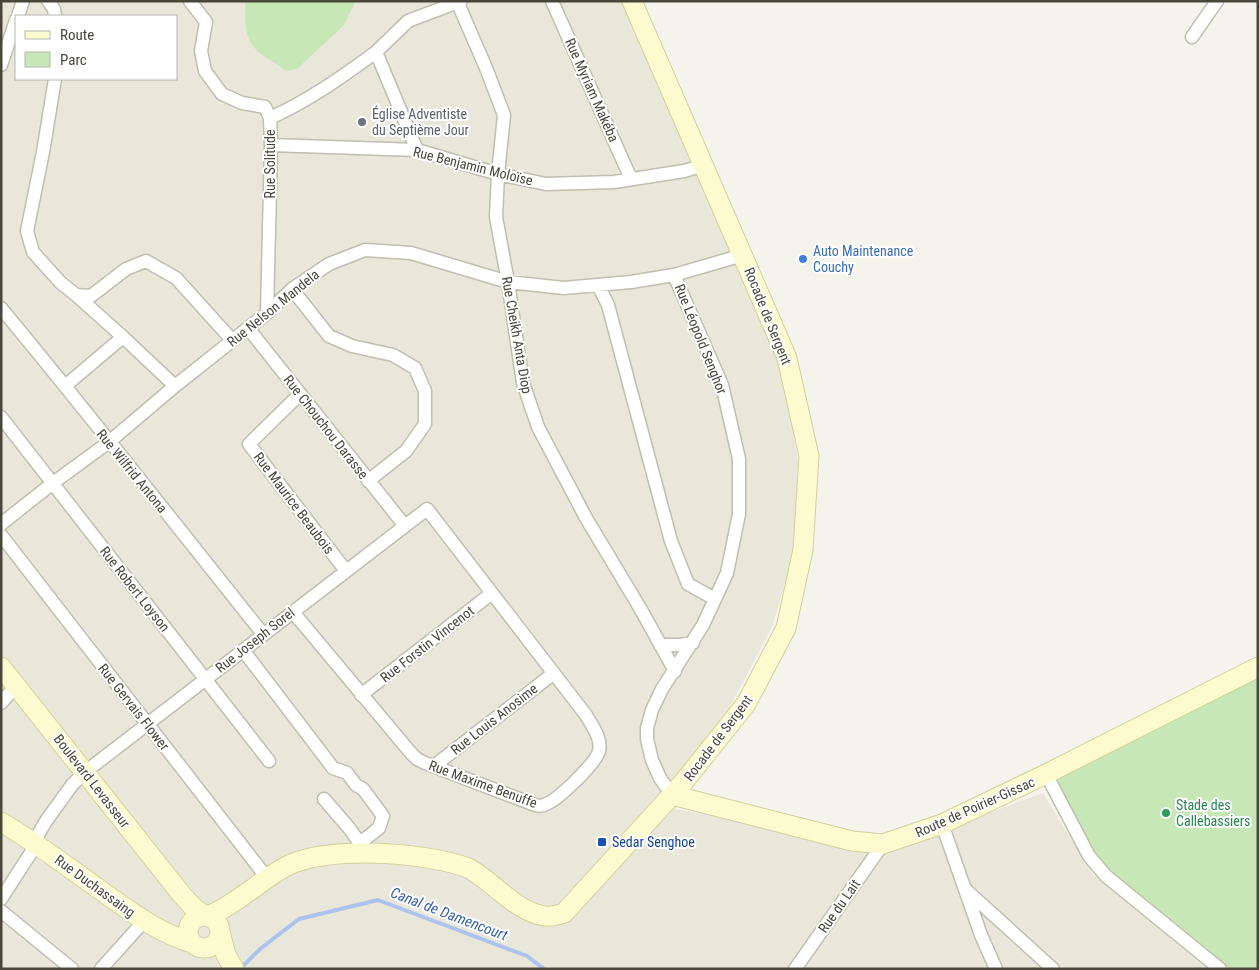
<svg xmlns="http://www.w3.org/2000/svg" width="1259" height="970" viewBox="0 0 1259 970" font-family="'Roboto Condensed',sans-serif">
<rect width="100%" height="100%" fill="#f5f4ec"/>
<!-- residential -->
<path fill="#e9e7da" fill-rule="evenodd" d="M1 1H634L781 361 798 462 794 553 772 627 676 809 893 848 1043 793 1092 873 1207 969H1ZM16 16H176V79H16Z"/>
<!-- green -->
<path fill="#c7e7b7" d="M245 1H356L343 26 297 69 286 71C278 64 268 60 260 53 243 40 246 21 245 1Z
M1258 672V969H1230L1111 874 1093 851 1055 776Z"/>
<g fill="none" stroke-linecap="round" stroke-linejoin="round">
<!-- stream -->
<path stroke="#acc4ed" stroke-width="4" d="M240 969 260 949 299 919 378 900 527 956 544 969"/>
<!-- street casing -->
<g stroke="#c0beae" stroke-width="15">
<path id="street" d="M48 1 54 9 55 16
M190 1 206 22 201 51 205 71 222 94 242 103 265 107 270 118 271 145 267 313
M457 1 486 68 504 115 498 174 496 217 508 282 523 383 538 427 586 518 640 608 675 671
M552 1 631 179
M18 16 23 1
M1192 37 1217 1
M1 65 16 20
M55 79 43 152 27 231 33 252 60 282 76 295 91 296 126 269 146 261 176 278 232 340
M270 118C308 101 342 77 376 52
M271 145 417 150 498 174 546 184 614 182 684 171 704 165
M417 150 376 52 408 21 461 1
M598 285 608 305 671 541 688 584 715 599
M292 289 329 336 352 346 393 355 415 368 425 391V424L406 451 368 481
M76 295 123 337 175 386
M1 308C90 415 176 525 263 634
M248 328 405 526
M65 386 123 337
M300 394 249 444 346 571
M1 417 269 761
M1 524 53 483 109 442 175 386 267 313 292 289 329 264 365 250 411 253 508 282 564 288 631 282 674 275 743 255
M1 535 267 878
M660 645H679L693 643
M243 650 333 768 347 773 356 785 363 789 383 816 379 828 360 843
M361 695 492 593
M1 703 16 686
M434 766 554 673
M1046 774 1089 856 1106 876 1220 969
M672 795 660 778 652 760 647 739V728L652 710 662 689 703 625 727 573 739 514V459L722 385 674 275
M324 799 349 828 364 849
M942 824 981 935 996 969
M966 890 1053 969
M1 899 32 851 39 833 46 821 72 785 85 772 427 509 586 715C592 726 602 738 599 751 596 763 558 800 546 804 543 806 539 806 535 805L425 763 417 759 410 752 293 612
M1 911 72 969
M101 969 144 921
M795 969 883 844"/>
</g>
<!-- secondary casing -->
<g stroke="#d2d09e" stroke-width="21">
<path id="secondary" d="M1 667 182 895 194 908 204 915
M672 795 852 841 883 844 942 824 1046 774 1258 667
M1 822C37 843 69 868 103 892 133 913 157 932 192 943
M188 932a16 16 0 1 1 32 0a16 16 0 1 1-32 0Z
M208 916C237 904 258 882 285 867 325 845 426 852 468 868 475 871 481 877 487 881 505 895 523 913 545 916 551 917 558 915 564 913L682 784 746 704 786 628 803 550 809 456 787 358 632 1
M220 932 226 955 234 969"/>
</g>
<!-- street -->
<use href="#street" stroke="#fff" stroke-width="12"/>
<!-- secondary -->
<use href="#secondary" stroke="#fcfbcf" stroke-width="19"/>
</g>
<!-- markers -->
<circle fill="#6b7280" stroke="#fff" stroke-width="2" cx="362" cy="122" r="5"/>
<circle fill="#3f7fe0" stroke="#fff" stroke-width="2" cx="803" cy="259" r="5"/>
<circle fill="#2e9e5b" stroke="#fff" stroke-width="2" cx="1166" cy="813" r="5"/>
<rect fill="#1a4fb4" stroke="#fff" stroke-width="2" x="597" y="837" width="10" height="10" rx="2.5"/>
<g text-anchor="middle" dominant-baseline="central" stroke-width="4" stroke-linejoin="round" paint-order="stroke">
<!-- street labels -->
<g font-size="14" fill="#49473a" stroke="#fff">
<text transform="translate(592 90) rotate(66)">Rue Myriam Makéba</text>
<text transform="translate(270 164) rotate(-90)">Rue Solitude</text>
<text transform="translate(473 166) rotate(14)">Rue Benjamin Moloïse</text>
<text transform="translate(273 308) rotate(-39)">Rue Nelson Mandela</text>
<text transform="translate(768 316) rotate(68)">Rocade de Sergent</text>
<text transform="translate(517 335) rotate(80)">Rue Cheikh Anta Diop</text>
<text transform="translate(701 339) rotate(68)">Rue Léopold Senghor</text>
<text transform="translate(326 427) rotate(52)">Rue Chouchou Darasse</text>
<text transform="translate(132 471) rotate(51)">Rue Wilfrid Antona</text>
<text transform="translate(294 503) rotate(53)">Rue Maurice Beaubois</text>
<text transform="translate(135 589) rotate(52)">Rue Robert Loyson</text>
<text transform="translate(255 640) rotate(-38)">Rue Joseph Sorel</text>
<text transform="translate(427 644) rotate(-38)">Rue Forstin Vincenot</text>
<text transform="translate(134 707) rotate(52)">Rue Gervais Flower</text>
<text transform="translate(494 719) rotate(-38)">Rue Louis Anosime</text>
<text transform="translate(718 738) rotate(-53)">Rocade de Sergent</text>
<text transform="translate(92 781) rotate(52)">Boulevard Levasseur</text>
<text transform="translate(483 784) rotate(20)">Rue Maxime Benuffe</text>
<text transform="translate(975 807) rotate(-24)">Route de Poirier-Gissac</text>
<text transform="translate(95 886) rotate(36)">Rue Duchassaing</text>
<text transform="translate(839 906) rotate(-55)">Rue du Lait</text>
</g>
<!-- worship labels -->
<g font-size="14" fill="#5b616d" stroke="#fff" text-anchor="start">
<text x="372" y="114">Église Adventiste<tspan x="372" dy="16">du Septième Jour</tspan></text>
</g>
<!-- shop labels -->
<g font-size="14" fill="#366cbe" stroke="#fff" text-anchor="start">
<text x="813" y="251">Auto Maintenance<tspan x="813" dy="16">Couchy</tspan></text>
</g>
<!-- leisure labels -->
<g font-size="14" fill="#27864d" stroke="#fff" text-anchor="start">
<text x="1176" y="805">Stade des<tspan x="1176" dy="16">Callebassiers</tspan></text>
</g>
<!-- transit labels -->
<g font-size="14" fill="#164399" stroke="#fff" text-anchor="start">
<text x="612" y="842">Sedar Senghoe</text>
</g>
<!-- water labels -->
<g font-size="15" font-style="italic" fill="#3762b1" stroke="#fff">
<text transform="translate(449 914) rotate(21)">Canal de Damencourt</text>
</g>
</g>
<!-- border -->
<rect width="1259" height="970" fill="none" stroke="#49473a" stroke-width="5"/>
<!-- legend -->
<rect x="15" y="15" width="162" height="65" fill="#ffffff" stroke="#b6b5b0"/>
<rect x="25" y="31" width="25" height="8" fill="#fcfbcf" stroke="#b6b5b0"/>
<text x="60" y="40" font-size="15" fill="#49473a">Route</text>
<rect x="25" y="52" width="25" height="15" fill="#c7e7b7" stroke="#b6b5b0"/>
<text x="60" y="65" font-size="15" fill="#49473a">Parc</text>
</svg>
